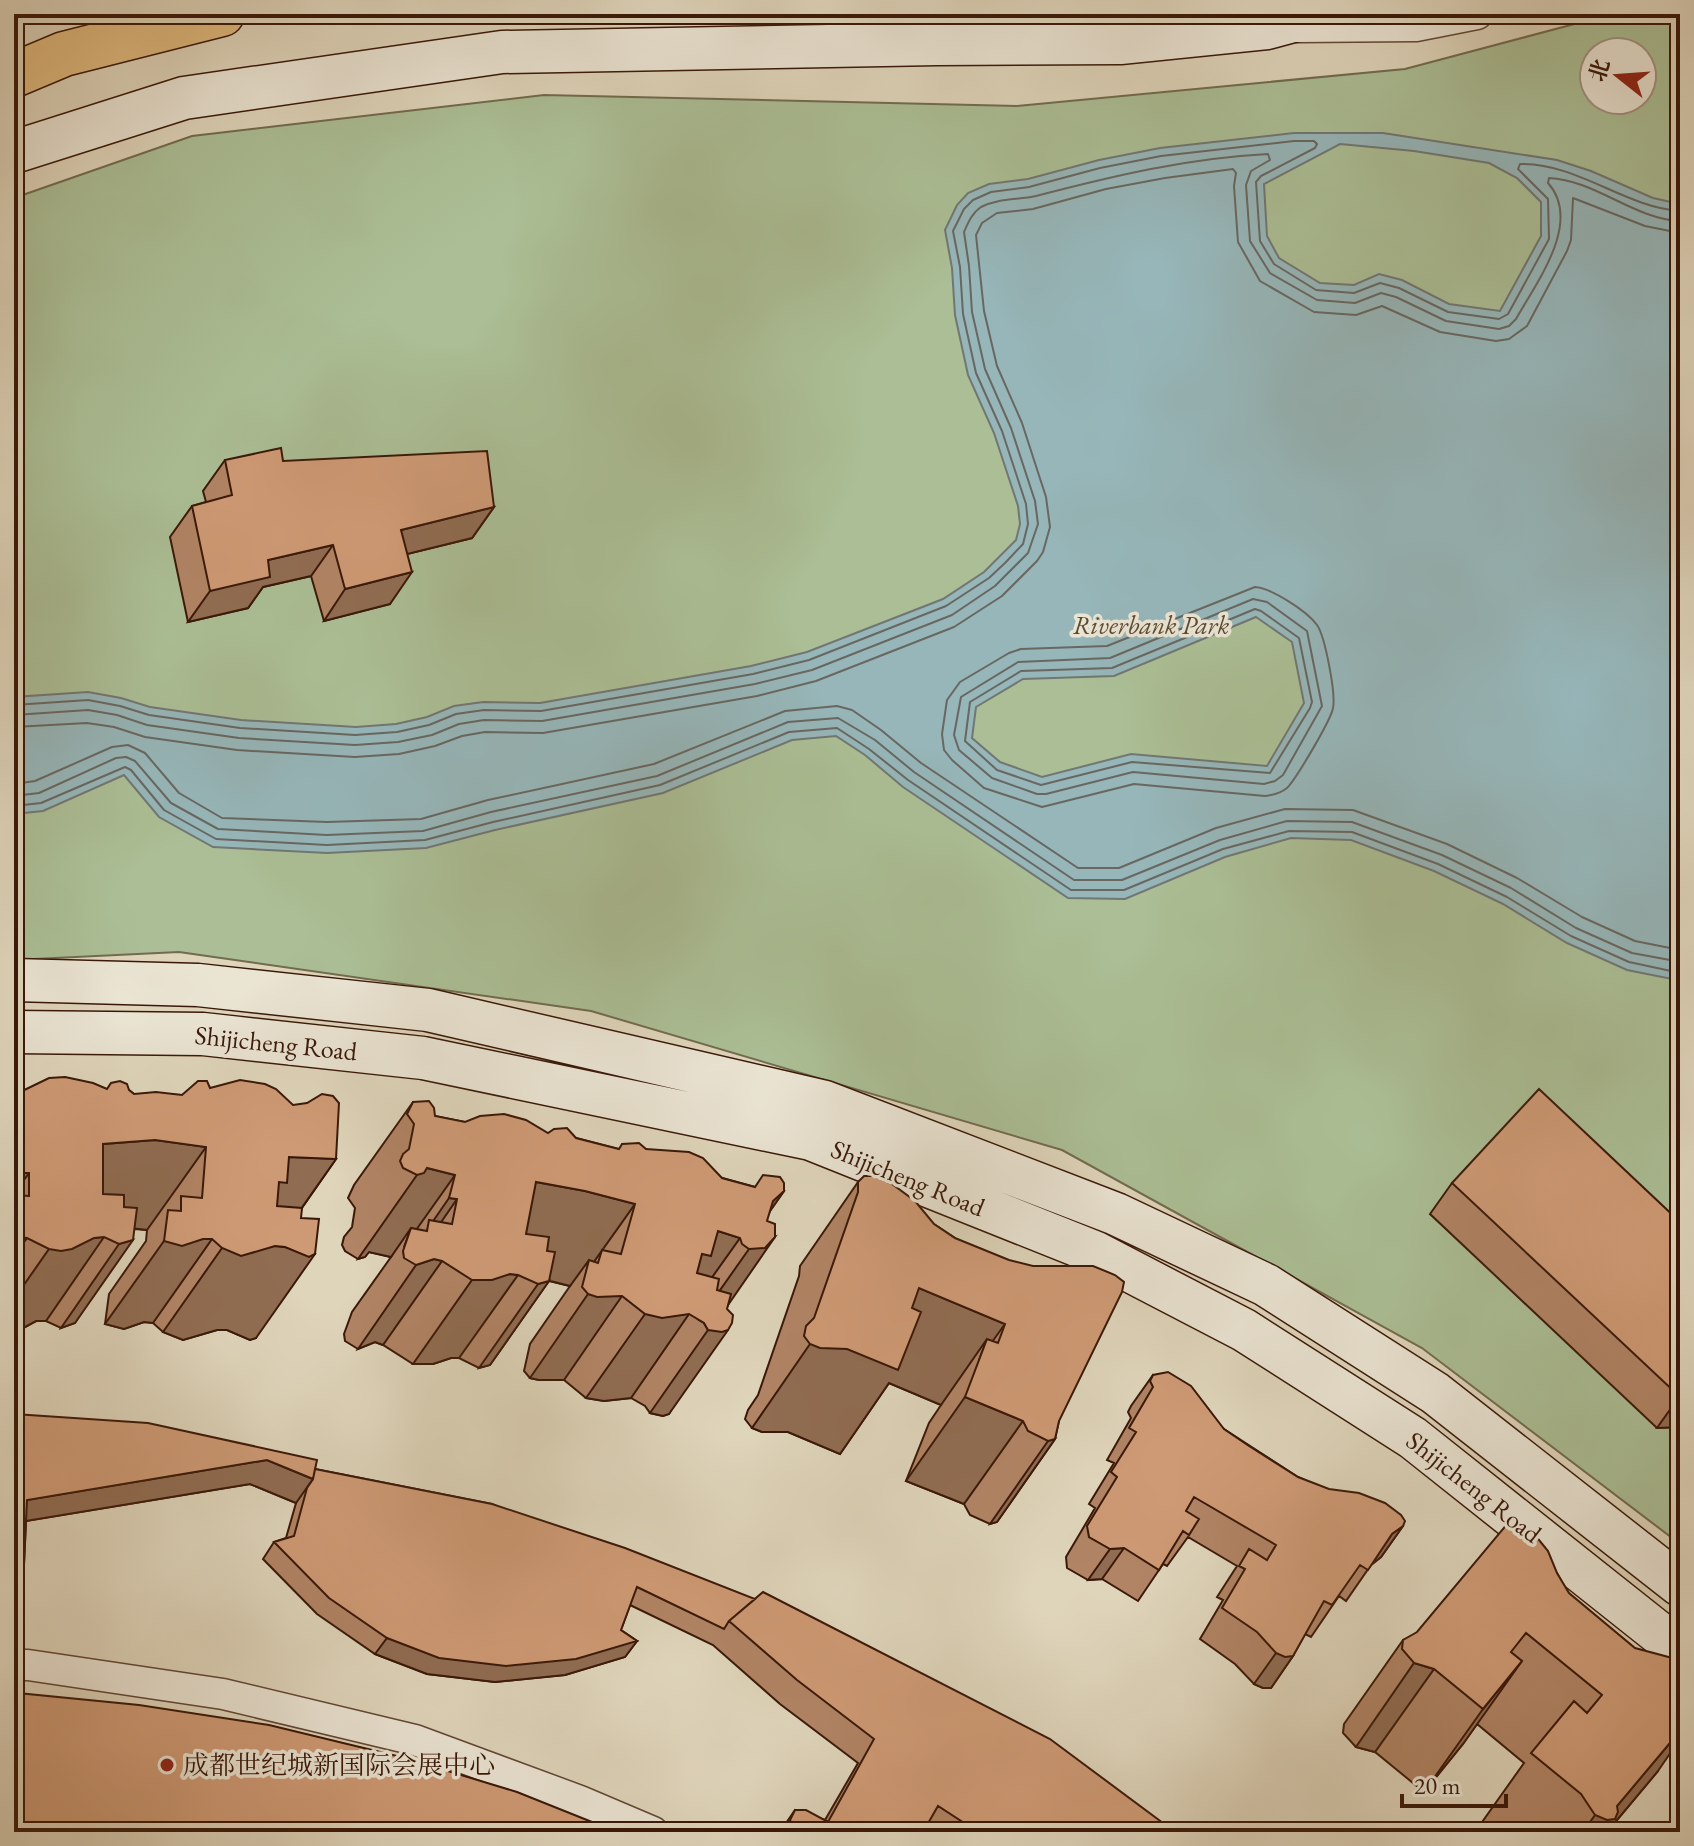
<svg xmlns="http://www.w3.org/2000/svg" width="1694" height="1846" viewBox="0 0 1694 1846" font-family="'EB Garamond','Noto Serif SC',serif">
<rect width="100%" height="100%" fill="#dfd5bb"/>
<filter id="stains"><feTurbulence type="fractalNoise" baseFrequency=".0025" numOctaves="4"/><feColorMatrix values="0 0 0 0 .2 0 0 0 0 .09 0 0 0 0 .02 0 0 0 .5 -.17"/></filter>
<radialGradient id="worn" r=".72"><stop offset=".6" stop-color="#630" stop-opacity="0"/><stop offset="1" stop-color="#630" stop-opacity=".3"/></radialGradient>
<!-- green -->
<path fill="#abbe95" stroke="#726b4f" stroke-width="2" fill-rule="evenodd" d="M1612 14H1680V1544L1422 1348 1062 1150 591 1011 179 952 14 960V198L192 136 544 95 1017 106 1405 69ZM1594 52H1642V100H1594Z"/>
<!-- water -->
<path fill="#96b6b9" stroke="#717773" stroke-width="2" fill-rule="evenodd" d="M1294 133H1383L1557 160 1591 171 1653 198 1680 204V977L1672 979 1627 970 1567 943 1503 904 1434 871 1351 840 1291 838 1225 857 1125 899 1068 898 903 787 865 755 836 736 792 740 663 793 495 830 426 848 327 853 213 847 159 817 124 775 43 811 14 814V697L88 692 121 698 150 707 241 720 356 727 396 724 427 717 454 706 483 702 540 703 751 666 807 652 943 599 984 572 1016 540 1020 524 1018 506 994 433 968 375 955 315 952 268 945 230 957 205 968 193 989 184 1028 179 1099 160 1160 148ZM1340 144 1414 151 1489 163 1517 178 1541 202V236L1500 311 1449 304 1402 280 1379 274 1354 285 1320 283 1279 258 1267 236 1264 184ZM1256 617 1292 642 1304 703 1267 766 1131 754 1042 777 1000 762 972 738 976 707 1023 679 1114 676Z"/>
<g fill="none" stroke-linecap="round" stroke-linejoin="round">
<!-- shore -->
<path stroke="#686761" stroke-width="2" d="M1255 587C1271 588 1307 611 1317 625 1325 636 1336 694 1333 708 1331 720 1296 779 1287 788 1281 793 1273 795 1265 796L1134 784 1042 807 984 788 952 760 944 750 942 734 947 700 960 682 1009 653 1021 649 1107 646Z
M1253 599 1267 602 1307 631 1322 706 1283 775 1275 781 1264 784 1133 772 1046 794H1037L992 778 959 750 954 735 961 697 1018 662 1110 658Z
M1255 609 1261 611 1299 638 1312 702 1310 708 1270 773 1132 762 1041 785 997 770 965 741 970 702 1021 671 1112 668Z
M14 705 88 700 120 706 149 715 240 728 355 735 397 732 429 725 456 714 484 710 541 711 753 674 809 660 946 606 989 578 1005 563 1023 544 1028 524 1026 504 1002 431 976 373 963 314 960 267 953 231 964 209 973 200 991 192 1029 187 1100 168 1161 156 1294 141H1314L1317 144 1315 148 1261 176 1256 182 1260 241 1274 264 1316 290 1354 293 1380 283 1399 288 1448 312 1499 319 1508 314 1549 239 1548 199 1518 169 1520 164C1578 163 1624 207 1680 211
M14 715 88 710 117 715 147 725 239 738 355 745 398 742 432 735 459 724 484 720 542 721 755 684 812 670 952 615 995 586 1028 553 1038 524 1035 501 1011 428 985 369 972 312 969 266 964 232C968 223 972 213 981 207 998 198 1018 200 1036 196 1113 176 1188 158 1268 154L1270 160 1251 171 1246 185 1250 241 1270 273 1317 300 1355 303 1381 293 1396 297 1446 321 1499 329 1509 326 1516 319C1536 283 1583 222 1548 183L1549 178C1595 180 1634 219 1680 221
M14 727 87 723 114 727 145 737 237 750 355 757 399 754 435 746 462 736 485 732 543 733 757 696 816 681 954 627 1002 596 1037 561 1043 552 1050 527 1046 497 1022 423 997 366 984 311 976 235 982 223 997 213 1033 209 1106 189 1165 178 1233 169 1236 173 1234 186 1238 242 1260 281 1314 312 1356 315 1382 306 1440 332 1496 341 1509 339 1527 326 1567 251 1571 240 1573 198 1645 226 1680 233
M14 784 35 781 112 747 128 745 145 753 179 793 222 818 327 822 421 819 488 800 654 764 785 711 837 706 852 710 881 730 921 763 1078 868H1119L1216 828 1285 809 1353 810 1447 844 1517 878 1582 917 1635 941 1670 948 1680 947
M14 796 39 793 116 758 126 757 135 761 171 803 218 829 327 835 423 831 491 812 657 776 788 722 838 718 875 740 914 772 1074 880H1122L1220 840 1287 821 1352 822 1442 855 1511 888 1576 928 1632 953 1670 960 1680 959
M14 806 41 803 125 767 131 770 164 810 216 839 327 845 425 840 493 822 660 785 789 732 837 728 869 749 908 780 1071 890H1124L1223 849 1289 831 1352 832 1438 864 1507 897 1571 936 1629 962 1671 971 1680 970"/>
<!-- street casing -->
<g stroke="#634736" stroke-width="33">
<path id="street" d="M1297 27 1416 26 1477 14
M14 1665H28L223 1694 415 1740 580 1801 653 1832"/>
</g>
<!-- secondary casing -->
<g stroke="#3a1809" stroke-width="45">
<path id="secondary" d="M14 152 184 98 502 52 937 44 1120 43 1267 28 1319 14
M14 980 198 985 428 1010 825 1102 1116 1214 1266 1285 1435 1393 1680 1585
M14 1032 203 1034 423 1058 811 1139 1094 1252 1244 1330 1413 1438 1680 1650"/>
</g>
<!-- highway casing -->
<g stroke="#3a1809" stroke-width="47">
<path id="highway" d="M14 75 64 54 222 14"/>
</g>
<!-- street -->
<use href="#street" stroke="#eae4d3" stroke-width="30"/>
<!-- secondary -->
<use href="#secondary" stroke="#eae4d3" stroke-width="42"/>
<!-- highway -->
<use href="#highway" stroke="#e0ba7e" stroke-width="44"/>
</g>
<!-- wall -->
<path fill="#b18465" stroke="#3a1809" stroke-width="2" d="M225 460 283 461 494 507 472 538 407 554 390 604 324 621 311 576 263 587 248 608 188 622 170 537 192 506 206 502 203 491Z
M210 1088 336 1159 302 1208 256 1338 250 1340 227 1330H217L183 1340 163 1332 153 1323 144 1322 124 1329 105 1324 109 1294 146 1241 147 1230 134 1229 75 1323 61 1328 46 1321H36L14 1333V1095L107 1089 129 1090 134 1094 182 1095Z
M413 1102 435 1116 465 1122 576 1138 618 1149H646L722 1178 755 1187 784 1191 770 1211 728 1305 669 1414 663 1416 650 1413 645 1406 631 1398 604 1401 586 1398 564 1380H539L530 1378 524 1371 530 1344 570 1286 549 1281 490 1365 479 1368 459 1358H451L433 1364H413L383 1345 375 1342 358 1349 345 1341 344 1334 352 1312 391 1257 369 1252 365 1257 358 1259 345 1251 342 1245 344 1237 352 1227 355 1208 348 1198 354 1185Z
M858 1182 934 1224 955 1238 1059 1421 1055 1439 997 1522 990 1524 970 1515 964 1504 906 1481 929 1423 941 1405 889 1383 840 1454 788 1432H762L752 1428 745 1419 748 1410 758 1395 799 1276 800 1266Z
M1452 1183 1680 1222V1427L1657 1428 1430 1214Z
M1153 1375 1224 1429 1298 1477 1403 1526 1381 1557 1371 1565 1346 1601 1339 1596 1311 1637 1305 1634 1293 1656 1271 1688H1263L1254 1684 1235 1664 1200 1639 1223 1600 1217 1597 1237 1566 1188 1537 1167 1566 1163 1564 1138 1601 1102 1579 1088 1580 1067 1568 1066 1557 1095 1508 1089 1504 1114 1463 1107 1460 1131 1418 1128 1412 1131 1406Z
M14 1414 315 1469 492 1504 1175 1832H780L795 1810 825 1820 858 1763 780 1704 713 1645 630 1605 621 1630 637 1641 625 1657 565 1675 495 1682 427 1674 375 1654 317 1614 263 1559 274 1542 286 1538 296 1503 250 1484 26 1521 18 1693 14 1832Z
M1557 1573 1658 1771 1607 1832H1475L1524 1763 1477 1724 1463 1744 1424 1792 1375 1752 1356 1747 1343 1733 1344 1724 1403 1640Z"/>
<!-- shaded-wall -->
<path fill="#906c52" stroke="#3a1809" stroke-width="2" d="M494 507 472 538 379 561 401 530Z
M333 545 311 576 263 587 248 608 188 622 210 591 268 560Z
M412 572 390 604 324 621 345 589Z
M155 1140 206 1147 147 1230 97 1224 103 1144Z
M289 1157 336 1159 275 1246 285 1247 315 1254 256 1338 250 1340 227 1330H217L183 1340 163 1332 222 1248Z
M427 1168 455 1175 404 1247 411 1228 391 1257 369 1252 365 1257 358 1259 417 1175Z
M19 1173H29L14 1194V1180Z
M536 1182 585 1191 635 1204 586 1273 589 1260 570 1286 527 1275 477 1266Z
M784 1191 745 1247 773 1201Z
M449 1198 457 1199 413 1263 427 1230Z
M718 1231 740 1238 686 1314H689L631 1398 604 1401 586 1398 645 1314Z
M18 1237 27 1238 14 1256V1239Z
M104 1237 46 1321H36L14 1333V1299L49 1249 94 1238Z
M775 1237 717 1321 728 1330 669 1414 663 1416 650 1413 708 1330 704 1323 699 1320 749 1249Z
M203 1239H212L153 1323 144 1322 124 1329 105 1324 164 1241Z
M133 1240 75 1323 61 1328 119 1244Z
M434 1259 442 1261 383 1345 375 1342 358 1349 416 1265Z
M510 1274 518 1275 459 1358H451L433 1364H413L472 1280Z
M549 1281 490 1365 479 1368 538 1284Z
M919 1288 1005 1324 979 1360 987 1339 941 1405 889 1383 840 1454 788 1432H762L752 1428 810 1344Z
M588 1294 622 1296 564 1380H539L530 1378Z
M965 1397 1023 1421 964 1504 906 1481Z
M1679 1397 1680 1427 1657 1428Z
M1055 1439 997 1522 990 1524 1048 1441Z
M267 1460 313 1479 296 1503 250 1484 14 1523 27 1500Z
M1403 1526 1381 1557 1371 1565 1392 1534Z
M1124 1548 1102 1579 1088 1580 1110 1549Z
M387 1638 637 1641 625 1657 565 1675 495 1682 427 1674 375 1654Z
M1276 1653 1293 1656 1271 1688H1263L1254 1684Z
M1522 1661 1463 1744 1424 1792 1483 1709Z
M1414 1663 1434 1669 1375 1752 1356 1747Z
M1680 1731V1739L1658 1771 1607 1832H1583L1595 1815 1617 1806Z"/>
<!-- building -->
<path fill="#ce9a75" stroke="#3a1809" stroke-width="2" d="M281 448 283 461 487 451 494 507 401 530 412 572 345 589 333 545 268 560 270 577 210 591 192 506 232 495 225 460Z
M65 1077 93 1083 107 1089 111 1083 120 1081 127 1084 129 1090 134 1094 156 1092 182 1095 198 1081H207L210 1088 240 1080 265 1084 276 1089 293 1105 307 1103 322 1094 333 1096 339 1103 336 1159 289 1157 287 1183 279 1182 277 1206 302 1208 301 1218 319 1219 315 1254 309 1257 285 1247 275 1246 241 1256 222 1248 212 1239H203L182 1246 164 1241 168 1210 181 1211V1196L202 1198 206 1147 155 1140 103 1144V1194L124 1195V1207L137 1208 133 1240 119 1244 104 1237 94 1238 72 1249 61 1251 49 1249 27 1238 18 1237 14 1239V1195L29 1196V1173H19L20 1148H14V1095L49 1078Z
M1539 1089 1680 1222V1397L1452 1183Z
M429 1101 434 1108 435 1116 465 1122 480 1116 504 1114 526 1120 548 1133 554 1129 567 1128 576 1138 619 1149 622 1144 639 1143 646 1149 689 1152 703 1158 722 1178 755 1187 763 1175 780 1177 784 1183V1191L773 1201 767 1221 775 1224V1237L765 1248 749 1249 742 1244 740 1238 718 1231 711 1256 702 1254 697 1273 719 1279 717 1290 731 1294 727 1309 733 1315 732 1323 728 1330 722 1332 708 1330 704 1323 689 1314 662 1318 645 1314 622 1296 597 1297 588 1294 582 1287 589 1260 598 1263 602 1250 621 1254 635 1204 585 1191 536 1182 526 1234 549 1237 547 1251 555 1252 549 1281 538 1284 518 1275 510 1274 492 1280H472L442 1261 434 1259 416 1265 404 1258 403 1251 411 1228 427 1231 429 1220 452 1224 457 1199 449 1198 455 1175 427 1168 424 1173 417 1175 403 1168 400 1161 403 1154 409 1149 414 1124 407 1114 413 1102Z
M864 1176H873L892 1184 915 1201 934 1224 955 1238 1009 1260 1033 1266H1093L1115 1275 1124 1282 1122 1292 1059 1421 1055 1439 1048 1441 1028 1431 1023 1421 965 1397 987 1339 998 1343 1005 1324 919 1288 912 1308 921 1312 898 1370 847 1349 820 1348 810 1344 804 1336 806 1326 814 1318 858 1192V1182Z
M1168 1372 1191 1386 1224 1429 1249 1446 1298 1477 1329 1489 1359 1493 1385 1503 1401 1515 1405 1521 1403 1526 1392 1534 1368 1570 1360 1565 1332 1605 1324 1601 1293 1656 1285 1657 1276 1653 1257 1632 1222 1608 1245 1569 1239 1566 1249 1549 1267 1560 1276 1545 1194 1497 1186 1511 1199 1519 1189 1535 1183 1531 1159 1570 1124 1548 1110 1549 1089 1537 1087 1526 1117 1477 1111 1472 1136 1432 1129 1428 1153 1387 1150 1381 1153 1375Z
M14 1414 148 1423 317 1460 313 1479 267 1460 27 1500 18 1693 139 1705 269 1725 405 1758 517 1792 617 1832H14Z
M315 1469 492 1504 625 1548 755 1599 729 1621 724 1629 637 1587 621 1630 637 1641 576 1659 506 1666 439 1658 387 1638 329 1598 274 1542 294 1536 307 1488 313 1479Z
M1513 1517 1535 1535 1548 1551 1557 1573 1569 1593 1635 1648 1676 1659 1680 1661V1731L1617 1806 1618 1812 1615 1819 1607 1820 1595 1815 1581 1794 1531 1753 1574 1701 1587 1713 1602 1695 1526 1633 1511 1652 1522 1661 1483 1709 1434 1669 1414 1663 1402 1649 1403 1640 1417 1632Z
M763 1592 1050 1739 1175 1832H978L938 1806 923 1832H795L790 1820 795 1810H806L828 1822 874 1739 797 1680 729 1621Z"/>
<!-- markers -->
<circle fill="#8f2418" stroke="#eae4d3" stroke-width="3" cx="167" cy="1765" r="8"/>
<g text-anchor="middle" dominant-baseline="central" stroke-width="7" stroke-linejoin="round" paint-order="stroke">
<!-- park labels -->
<g font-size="26" font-style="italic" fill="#5c4a33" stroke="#eae4d3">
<text x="1151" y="625">Riverbank Park</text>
</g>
<!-- street labels -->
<g font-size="26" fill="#3a1809" stroke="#eae4d3">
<text transform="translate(276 1043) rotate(6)">Shijicheng Road</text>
<text transform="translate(908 1178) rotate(22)">Shijicheng Road</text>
<text transform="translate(1474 1487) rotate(38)">Shijicheng Road</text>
</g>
<!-- poi labels -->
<g font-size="26" fill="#3a1809" stroke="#eae4d3" text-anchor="start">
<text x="183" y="1765">成都世纪城新国际会展中心</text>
</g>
</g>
<!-- margin -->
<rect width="1694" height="1846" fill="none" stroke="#dfd5bb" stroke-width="48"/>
<rect x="16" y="16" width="1662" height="1814" fill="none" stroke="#3a1809" stroke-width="4"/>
<rect x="24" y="24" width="1646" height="1798" fill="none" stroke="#3a1809" stroke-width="2"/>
<!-- north arrow -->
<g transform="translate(1618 76) rotate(287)"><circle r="38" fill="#eae4d3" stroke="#a49282" stroke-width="2"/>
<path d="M0-6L14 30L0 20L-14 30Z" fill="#8f2418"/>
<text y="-12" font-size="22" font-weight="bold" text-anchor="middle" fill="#3a1809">北</text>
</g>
<!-- scale -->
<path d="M1402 1794v12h104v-12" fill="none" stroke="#3a1809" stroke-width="4"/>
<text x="1414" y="1794" font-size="24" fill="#3a1809" stroke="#eae4d3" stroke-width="6" paint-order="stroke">20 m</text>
<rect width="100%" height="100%" filter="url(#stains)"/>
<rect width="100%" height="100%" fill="url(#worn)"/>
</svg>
